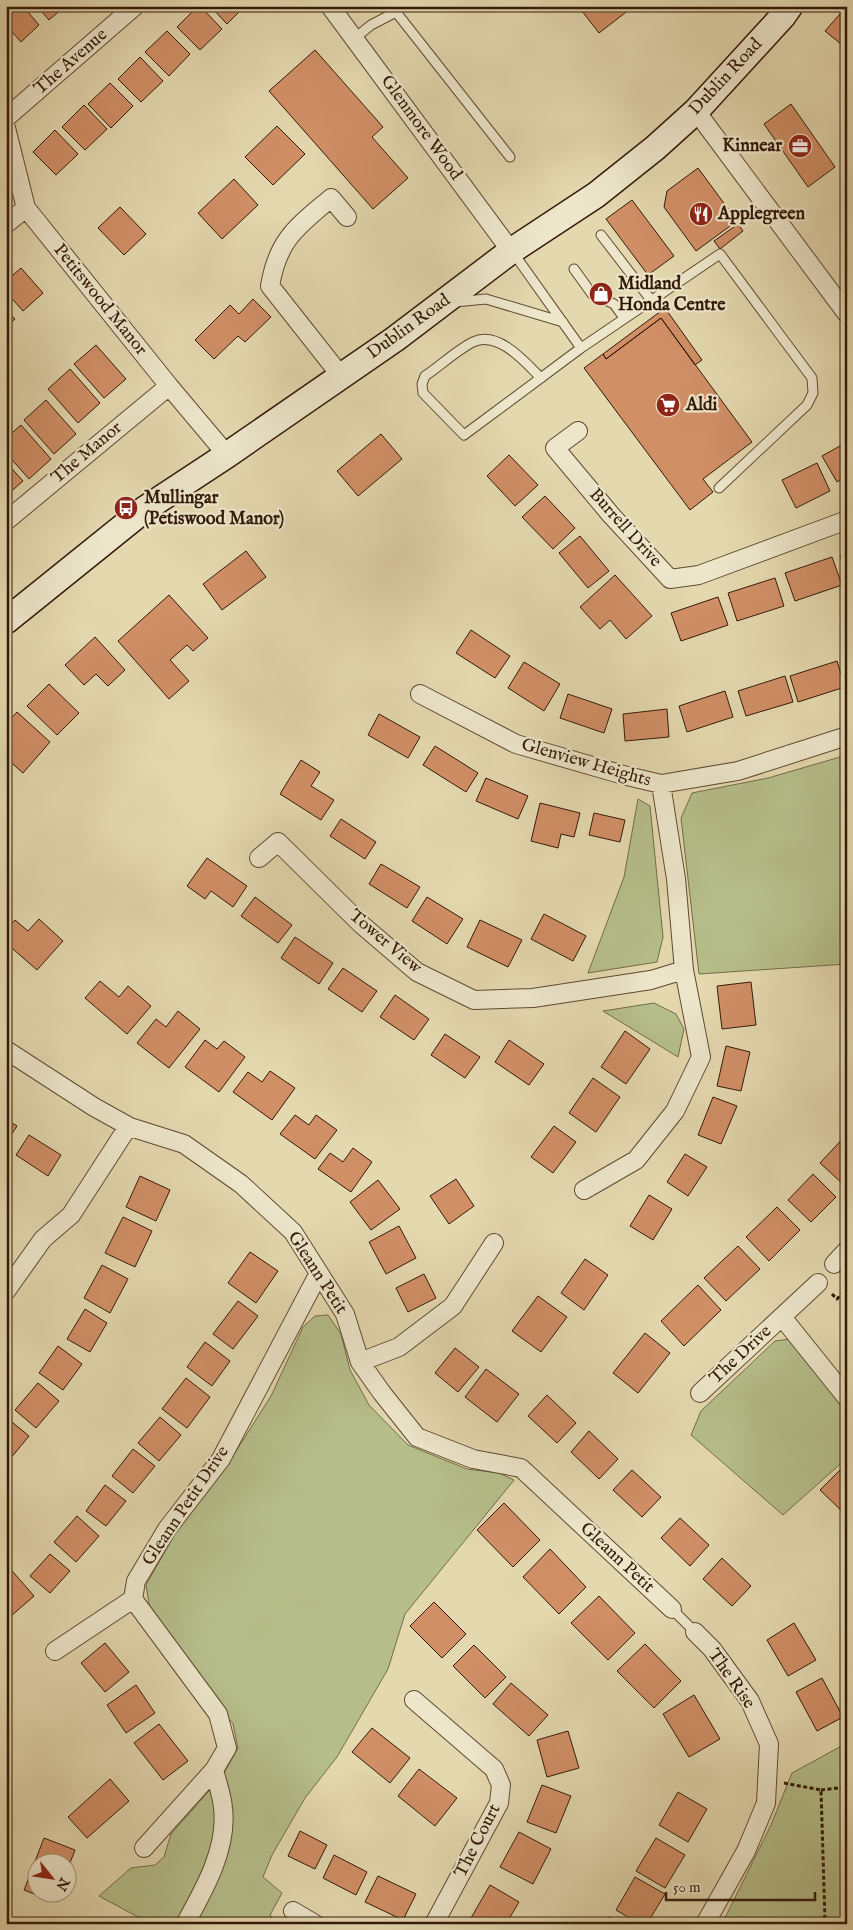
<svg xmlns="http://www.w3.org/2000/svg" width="853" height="1930" viewBox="0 0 853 1930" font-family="'IM FELL English',serif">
<rect width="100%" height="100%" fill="#e4d8af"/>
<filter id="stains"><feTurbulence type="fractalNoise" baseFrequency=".004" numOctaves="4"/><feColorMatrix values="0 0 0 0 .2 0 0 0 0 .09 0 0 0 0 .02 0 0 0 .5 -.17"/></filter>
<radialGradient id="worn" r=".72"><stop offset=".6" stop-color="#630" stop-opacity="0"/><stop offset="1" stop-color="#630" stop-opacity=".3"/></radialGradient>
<!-- green -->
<path fill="#b5be8a" stroke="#746c49" d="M847 755V964L699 974 681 818 692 793 768 778Z
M638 799 650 806 663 937 657 962 588 973 624 877Z
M654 1003 676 1014 684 1029 678 1057 603 1011Z
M328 1315 341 1334 350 1370 369 1405 408 1445 467 1469 499 1473 514 1480 405 1614 388 1669 337 1757 305 1798 272 1855 263 1877 282 1893 270 1915 277 1924H151L99 1896 131 1868 155 1865 164 1857 171 1834 223 1775 238 1748 233 1724 150 1610 146 1585 176 1532 224 1470 271 1396 303 1327 315 1316Z
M790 1339 847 1412V1458L783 1515 691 1435 701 1411 775 1341Z
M847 1743V1924H722L771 1825 792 1773Z"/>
<!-- building -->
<path fill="#d18f66" stroke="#331a08" d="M12 6H23L39 25 21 42 6 25V11Z
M37 6H65L49 20Z
M198 6H200L222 29 200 50 177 27Z
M210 6H245L227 24Z
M578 6H634L599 33Z
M847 6V49L825 31Z
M167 31 190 54 169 76 145 52Z
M315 50 383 127 372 137 408 178 373 209 269 91Z
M140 57 163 81 141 102 118 79Z
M110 83 133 106 111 128 88 104Z
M791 104 835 167 808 187 764 124Z
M84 105 107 129 85 150 62 127Z
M277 126 305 154 273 185 245 157Z
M55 130 78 154 56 175 33 152Z
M698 168 737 221 696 251 664 207 667 191Z
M234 179 258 205 222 239 198 213Z
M632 200 674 256 648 275 606 219Z
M120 207 146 234 124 255 98 228Z
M738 224 743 231 720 249 714 241Z
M21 268 43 293 23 311 6 292V281Z
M253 299 271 317 245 342 238 336 214 359 195 340 230 305 239 314Z
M665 308 702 360 695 365 661 318 606 359 603 354Z
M6 310 15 319 6 327Z
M661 318 752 442 703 479 713 492 690 510 584 368 603 354 606 359Z
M96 345 126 379 104 398 74 364Z
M70 369 100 403 78 423 48 389Z
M46 400 76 434 54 454 24 420Z
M21 425 51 459 29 479 6 453V438Z
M381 434 402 459 358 496 337 471Z
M847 442V476L837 482 822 456Z
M509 455 538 485 515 506 487 476Z
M6 462 23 481 6 496Z
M817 463 830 491 796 508 782 480Z
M545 496 575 528 553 549 522 517Z
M580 536 609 571 588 588 559 553Z
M246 551 266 577 222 610 203 584Z
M847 554V576L840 556Z
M832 557 842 585 795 601 785 573Z
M615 575 652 616 626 639 610 620 600 629 580 607Z
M775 578 784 606 737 621 728 593Z
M169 595 208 638 193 651 187 645 170 660 189 681 169 699 118 641Z
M718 597 728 625 681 641 671 613Z
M471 630 510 656 495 678 456 653Z
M95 637 125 670 108 686 96 674 84 685 65 665Z
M837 661 845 687 798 702 790 676Z
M524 662 560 684 544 711 508 688Z
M785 676 793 702 746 716 738 691Z
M49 684 79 713 57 735 27 706Z
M725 691 733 717 687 732 679 706Z
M568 694 612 709 604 733 560 718Z
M667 709 669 737 625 741 623 714Z
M17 712 50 742 23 773 6 758V724Z
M379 714 420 737 408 758 368 735Z
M435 746 478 773 466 792 423 765Z
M301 760 320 772 311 786 334 800 321 820 280 794Z
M486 778 528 796 518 819 476 801Z
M540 803 580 813 574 837 561 834 558 848 531 841Z
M594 813 625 820 620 842 589 835Z
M341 819 376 842 365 859 330 836Z
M207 858 247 886 233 907 211 891 205 899 187 886Z
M381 864 420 887 407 908 369 884Z
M255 897 292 925 278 943 241 916Z
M427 897 463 919 447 944 412 921Z
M544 914 586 936 573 961 531 939Z
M39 919 63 941 37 970 6 943V930L15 920 28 931Z
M480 920 522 940 508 967 467 947Z
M295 937 333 963 319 984 281 958Z
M343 968 377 991 362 1012 328 989Z
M100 981 119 997 128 986 151 1006 127 1034 85 998Z
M751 982 756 1025 722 1029 717 986Z
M395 995 429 1019 414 1040 380 1017Z
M178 1011 200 1029 169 1068 137 1043 156 1019 166 1027Z
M625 1031 650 1049 626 1084 601 1067Z
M445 1034 480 1057 465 1078 431 1055Z
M205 1040 217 1049 224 1041 245 1057 219 1092 185 1067Z
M509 1040 544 1064 529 1085 495 1062Z
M726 1046 750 1052 741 1091 717 1086Z
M270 1071 295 1088 272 1120 233 1092 248 1072 262 1082Z
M593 1078 620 1097 596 1132 569 1113Z
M713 1097 737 1106 721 1144 698 1135Z
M295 1115 309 1125 316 1115 337 1130 315 1159 280 1134Z
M6 1119 17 1126 6 1143Z
M554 1126 576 1142 553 1173 531 1157Z
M847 1134V1183L844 1185 820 1163Z
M29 1135 61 1155 48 1176 16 1155Z
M353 1148 372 1162 351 1192 318 1169 330 1153 343 1162Z
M685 1154 707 1167 688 1196 667 1182Z
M813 1174 836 1197 811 1222 788 1200Z
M140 1176 170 1190 156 1221 126 1207Z
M456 1179 474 1206 449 1224 430 1196Z
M378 1180 400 1209 371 1230 350 1202Z
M649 1195 672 1209 653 1240 630 1226Z
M777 1207 800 1230 769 1261 746 1237Z
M123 1217 152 1231 135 1267 105 1253Z
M399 1226 416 1258 386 1274 369 1242Z
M738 1246 760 1269 726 1301 704 1278Z
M250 1252 278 1271 256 1303 228 1283Z
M585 1259 608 1275 584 1310 561 1293Z
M102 1265 128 1279 110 1313 84 1298Z
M424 1274 436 1298 408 1312 396 1288Z
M698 1285 721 1310 684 1346 661 1321Z
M538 1296 567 1317 541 1352 512 1331Z
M238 1301 258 1316 233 1349 213 1334Z
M85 1309 107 1323 90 1352 67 1339Z
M645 1333 670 1353 638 1393 613 1373Z
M205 1342 230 1361 212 1386 187 1367Z
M58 1346 82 1364 63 1390 39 1373Z
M455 1348 479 1367 458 1392 435 1373Z
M486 1369 519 1394 497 1422 465 1397Z
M186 1378 210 1397 187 1428 162 1409Z
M38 1383 59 1401 36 1428 15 1410Z
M547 1395 576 1423 557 1443 528 1416Z
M160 1417 181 1435 159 1461 138 1443Z
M7 1418 29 1436 10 1459 6 1456Z
M589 1431 618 1459 599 1479 571 1452Z
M133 1449 155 1466 133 1493 112 1476Z
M842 1468 847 1473V1516L820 1490Z
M632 1470 661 1497 642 1517 613 1490Z
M105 1485 126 1501 106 1526 86 1511Z
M504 1503 540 1540 513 1567 477 1530Z
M77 1516 99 1536 76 1562 54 1542Z
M680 1518 709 1545 690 1566 661 1538Z
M550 1549 586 1587 559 1614 523 1577Z
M50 1554 70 1571 50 1593 30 1576Z
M722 1558 751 1586 732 1606 703 1579Z
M6 1564 34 1596 11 1616 6 1610Z
M599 1596 635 1633 608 1660 571 1623Z
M434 1602 466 1634 442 1658 410 1626Z
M794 1623 816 1660 788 1676 767 1640Z
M105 1643 129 1672 105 1692 81 1663Z
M645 1644 681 1681 654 1708 617 1671Z
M474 1645 506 1677 485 1698 453 1666Z
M822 1678 843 1717 817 1731 796 1692Z
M511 1683 548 1715 529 1736 493 1704Z
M136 1685 155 1713 126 1733 107 1705Z
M694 1695 720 1739 689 1757 663 1714Z
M159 1724 188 1761 163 1780 134 1743Z
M372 1728 410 1758 390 1783 352 1752Z
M568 1731 579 1768 547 1777 537 1740Z
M419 1769 457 1798 435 1826 398 1796Z
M110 1779 129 1801 87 1838 68 1817Z
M542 1785 571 1796 556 1833 527 1822Z
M678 1792 707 1809 688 1842 659 1825Z
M300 1831 327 1845 315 1869 288 1856Z
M519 1832 551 1849 533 1884 500 1867Z
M44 1838 75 1850 68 1868V1862H38V1892H58L54 1902 24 1890Z
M656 1838 685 1855 665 1888 636 1871Z
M334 1855 367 1872 356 1895 323 1878Z
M378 1876 416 1894 403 1920 365 1902Z
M635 1877 665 1894 647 1924H640L616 1910Z
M490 1885 519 1902 506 1924H480L471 1918Z
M609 1917 620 1924H605Z"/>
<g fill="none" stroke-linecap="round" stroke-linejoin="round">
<!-- lane casing -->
<g stroke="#5f4a32" stroke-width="11">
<path id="lane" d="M355 38 371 25 396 12 510 157
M601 235 651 300
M512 251 581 348 720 254 812 378 813 393 807 405 719 488
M574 269 592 294 614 304 624 318
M455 302 486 299 563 322
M541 378C525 362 498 330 473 342 457 350 440 366 425 376L422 384 423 393 464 435 581 348
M672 1609 695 1632"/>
</g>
<!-- street casing -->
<g stroke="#5f4a32" stroke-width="20">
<path id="street" d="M330 6 511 251
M696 111 847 314
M6 118 135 6
M6 128 26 208 169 386 227 455
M6 224 26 208
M341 376 270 286C278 239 297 227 331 198L347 217
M578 431 555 448 611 515 670 579 699 575 847 520
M6 521 169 386
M420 694 516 744 627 776 661 784 738 771 847 736
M259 858 278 842 362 925 417 972 474 1000 533 998 651 980 684 970
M6 1050 94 1107 130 1127 184 1144 241 1184 293 1232 345 1314 360 1362 382 1393 417 1437 473 1459 521 1468 672 1609
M584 1190 636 1160 675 1111 701 1057 684 970 676 879 661 784
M834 1264 847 1250
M6 1291 43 1239 71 1215 124 1133 130 1127
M782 1317 847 1398
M360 1362 399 1347 453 1306 494 1243
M700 1393 818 1283
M695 1632 712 1649 750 1701 769 1744 766 1803 746 1851 705 1924
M55 1651 133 1599
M414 1700 494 1769 501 1785 499 1803 434 1924
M144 1848 214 1770 227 1748 218 1714 133 1599 136 1581 167 1529 221 1459 319 1273
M293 1911 315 1924
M185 1924C204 1890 228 1848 223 1808 222 1795 217 1782 214 1770"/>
</g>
<!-- secondary casing -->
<g stroke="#331a08" stroke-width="28">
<path id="secondary" d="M6 621 145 509 227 455 395 339 511 251 596 195 655 148 696 111 783 16 790 6"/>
</g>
<!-- path -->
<path stroke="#331a08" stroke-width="3" stroke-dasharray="4 2.5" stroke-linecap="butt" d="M832 1294 837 1299 847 1288
M784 1783 821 1790 825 1921 830 1924
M821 1790 847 1787"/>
<!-- lane -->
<use href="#lane" stroke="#ede6cb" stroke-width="9"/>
<!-- street -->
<use href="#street" stroke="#ede6cb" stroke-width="18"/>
<!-- secondary -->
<use href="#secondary" stroke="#ede6cb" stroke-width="25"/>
</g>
<!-- icons -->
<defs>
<g id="office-disc" transform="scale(1.25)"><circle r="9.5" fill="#8f2418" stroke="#ede6cb"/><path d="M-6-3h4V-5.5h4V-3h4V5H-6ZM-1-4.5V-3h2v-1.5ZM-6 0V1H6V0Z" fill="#fff"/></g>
<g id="restaurant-disc" transform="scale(1.25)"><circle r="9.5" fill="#8f2418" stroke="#ede6cb"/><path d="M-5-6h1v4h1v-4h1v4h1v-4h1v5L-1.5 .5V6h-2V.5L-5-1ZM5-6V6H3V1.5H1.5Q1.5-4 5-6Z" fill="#fff"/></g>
<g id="shop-disc" transform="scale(1.25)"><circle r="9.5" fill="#8f2418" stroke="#ede6cb"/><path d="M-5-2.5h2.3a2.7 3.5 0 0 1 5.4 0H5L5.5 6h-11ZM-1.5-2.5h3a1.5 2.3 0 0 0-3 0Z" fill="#fff"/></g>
<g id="supermarket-disc" transform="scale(1.25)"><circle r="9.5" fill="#8f2418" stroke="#ede6cb"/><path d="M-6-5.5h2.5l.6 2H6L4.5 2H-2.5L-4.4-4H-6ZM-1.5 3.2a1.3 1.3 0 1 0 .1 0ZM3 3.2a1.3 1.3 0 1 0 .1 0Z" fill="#fff"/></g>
<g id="bus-disc" transform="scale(1.25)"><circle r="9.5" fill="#8f2418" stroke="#ede6cb"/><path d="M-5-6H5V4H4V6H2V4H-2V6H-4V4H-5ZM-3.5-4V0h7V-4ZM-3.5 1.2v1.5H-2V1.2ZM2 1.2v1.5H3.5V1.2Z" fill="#fff"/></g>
</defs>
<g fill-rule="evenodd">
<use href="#office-disc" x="800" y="146"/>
<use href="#restaurant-disc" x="701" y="214"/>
<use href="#shop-disc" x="601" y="294"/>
<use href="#supermarket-disc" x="668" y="405"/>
<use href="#bus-disc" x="126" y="508"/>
</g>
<g text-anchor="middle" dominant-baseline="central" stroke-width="4.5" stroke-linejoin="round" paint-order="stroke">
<!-- street labels -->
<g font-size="18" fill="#331a08" stroke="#ede6cb">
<text transform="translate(71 62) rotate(-41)">The Avenue</text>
<text transform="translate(726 77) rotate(-47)">Dublin Road</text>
<text transform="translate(421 128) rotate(54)">Glenmore Wood</text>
<text transform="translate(100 300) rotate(51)">Petitswood Manor</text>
<text transform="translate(409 327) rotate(-36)">Dublin Road</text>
<text transform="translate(87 453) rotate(-40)">The Manor</text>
<text transform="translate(625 528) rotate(48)">Burrell Drive</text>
<text transform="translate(586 763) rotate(16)">Glenview Heights</text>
<text transform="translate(385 942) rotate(40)">Tower View</text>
<text transform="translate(317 1273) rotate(57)">Gleann Petit</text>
<text transform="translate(741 1355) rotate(-43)">The Drive</text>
<text transform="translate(186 1506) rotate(-56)">Gleann Petit Drive</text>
<text transform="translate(617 1558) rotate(43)">Gleann Petit</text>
<text transform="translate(731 1679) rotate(55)">The Rise</text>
<text transform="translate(478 1841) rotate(-63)">The Court</text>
</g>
<!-- poi labels -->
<g font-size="18" font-weight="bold" fill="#331a08" stroke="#ede6cb" text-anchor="start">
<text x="782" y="146" text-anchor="end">Kinnear</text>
<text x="718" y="214">Applegreen</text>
<text x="618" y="284">Midland<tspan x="618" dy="21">Honda Centre</tspan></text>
<text x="686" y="405">Aldi</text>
<text x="144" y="498">Mullingar<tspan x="144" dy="21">(Petiswood Manor)</tspan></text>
</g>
</g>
<!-- margin -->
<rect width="853" height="1930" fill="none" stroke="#e4d8af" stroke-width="25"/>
<rect x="8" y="8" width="838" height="1915" fill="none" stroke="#331a08" stroke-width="2.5"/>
<rect x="12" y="12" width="828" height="1905" fill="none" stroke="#331a08"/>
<!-- north arrow -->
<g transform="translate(52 1878) rotate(120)"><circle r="24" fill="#ede6cb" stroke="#a3947d"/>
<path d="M0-4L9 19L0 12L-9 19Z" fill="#8f2418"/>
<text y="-8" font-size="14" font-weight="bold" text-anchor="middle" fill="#331a08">N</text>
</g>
<!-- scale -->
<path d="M666 1892v8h149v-8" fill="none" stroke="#331a08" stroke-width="2.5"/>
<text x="673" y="1892" font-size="15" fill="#331a08" stroke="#ede6cb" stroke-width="4" paint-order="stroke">50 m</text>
<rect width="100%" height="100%" filter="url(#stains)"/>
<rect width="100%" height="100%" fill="url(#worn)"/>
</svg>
